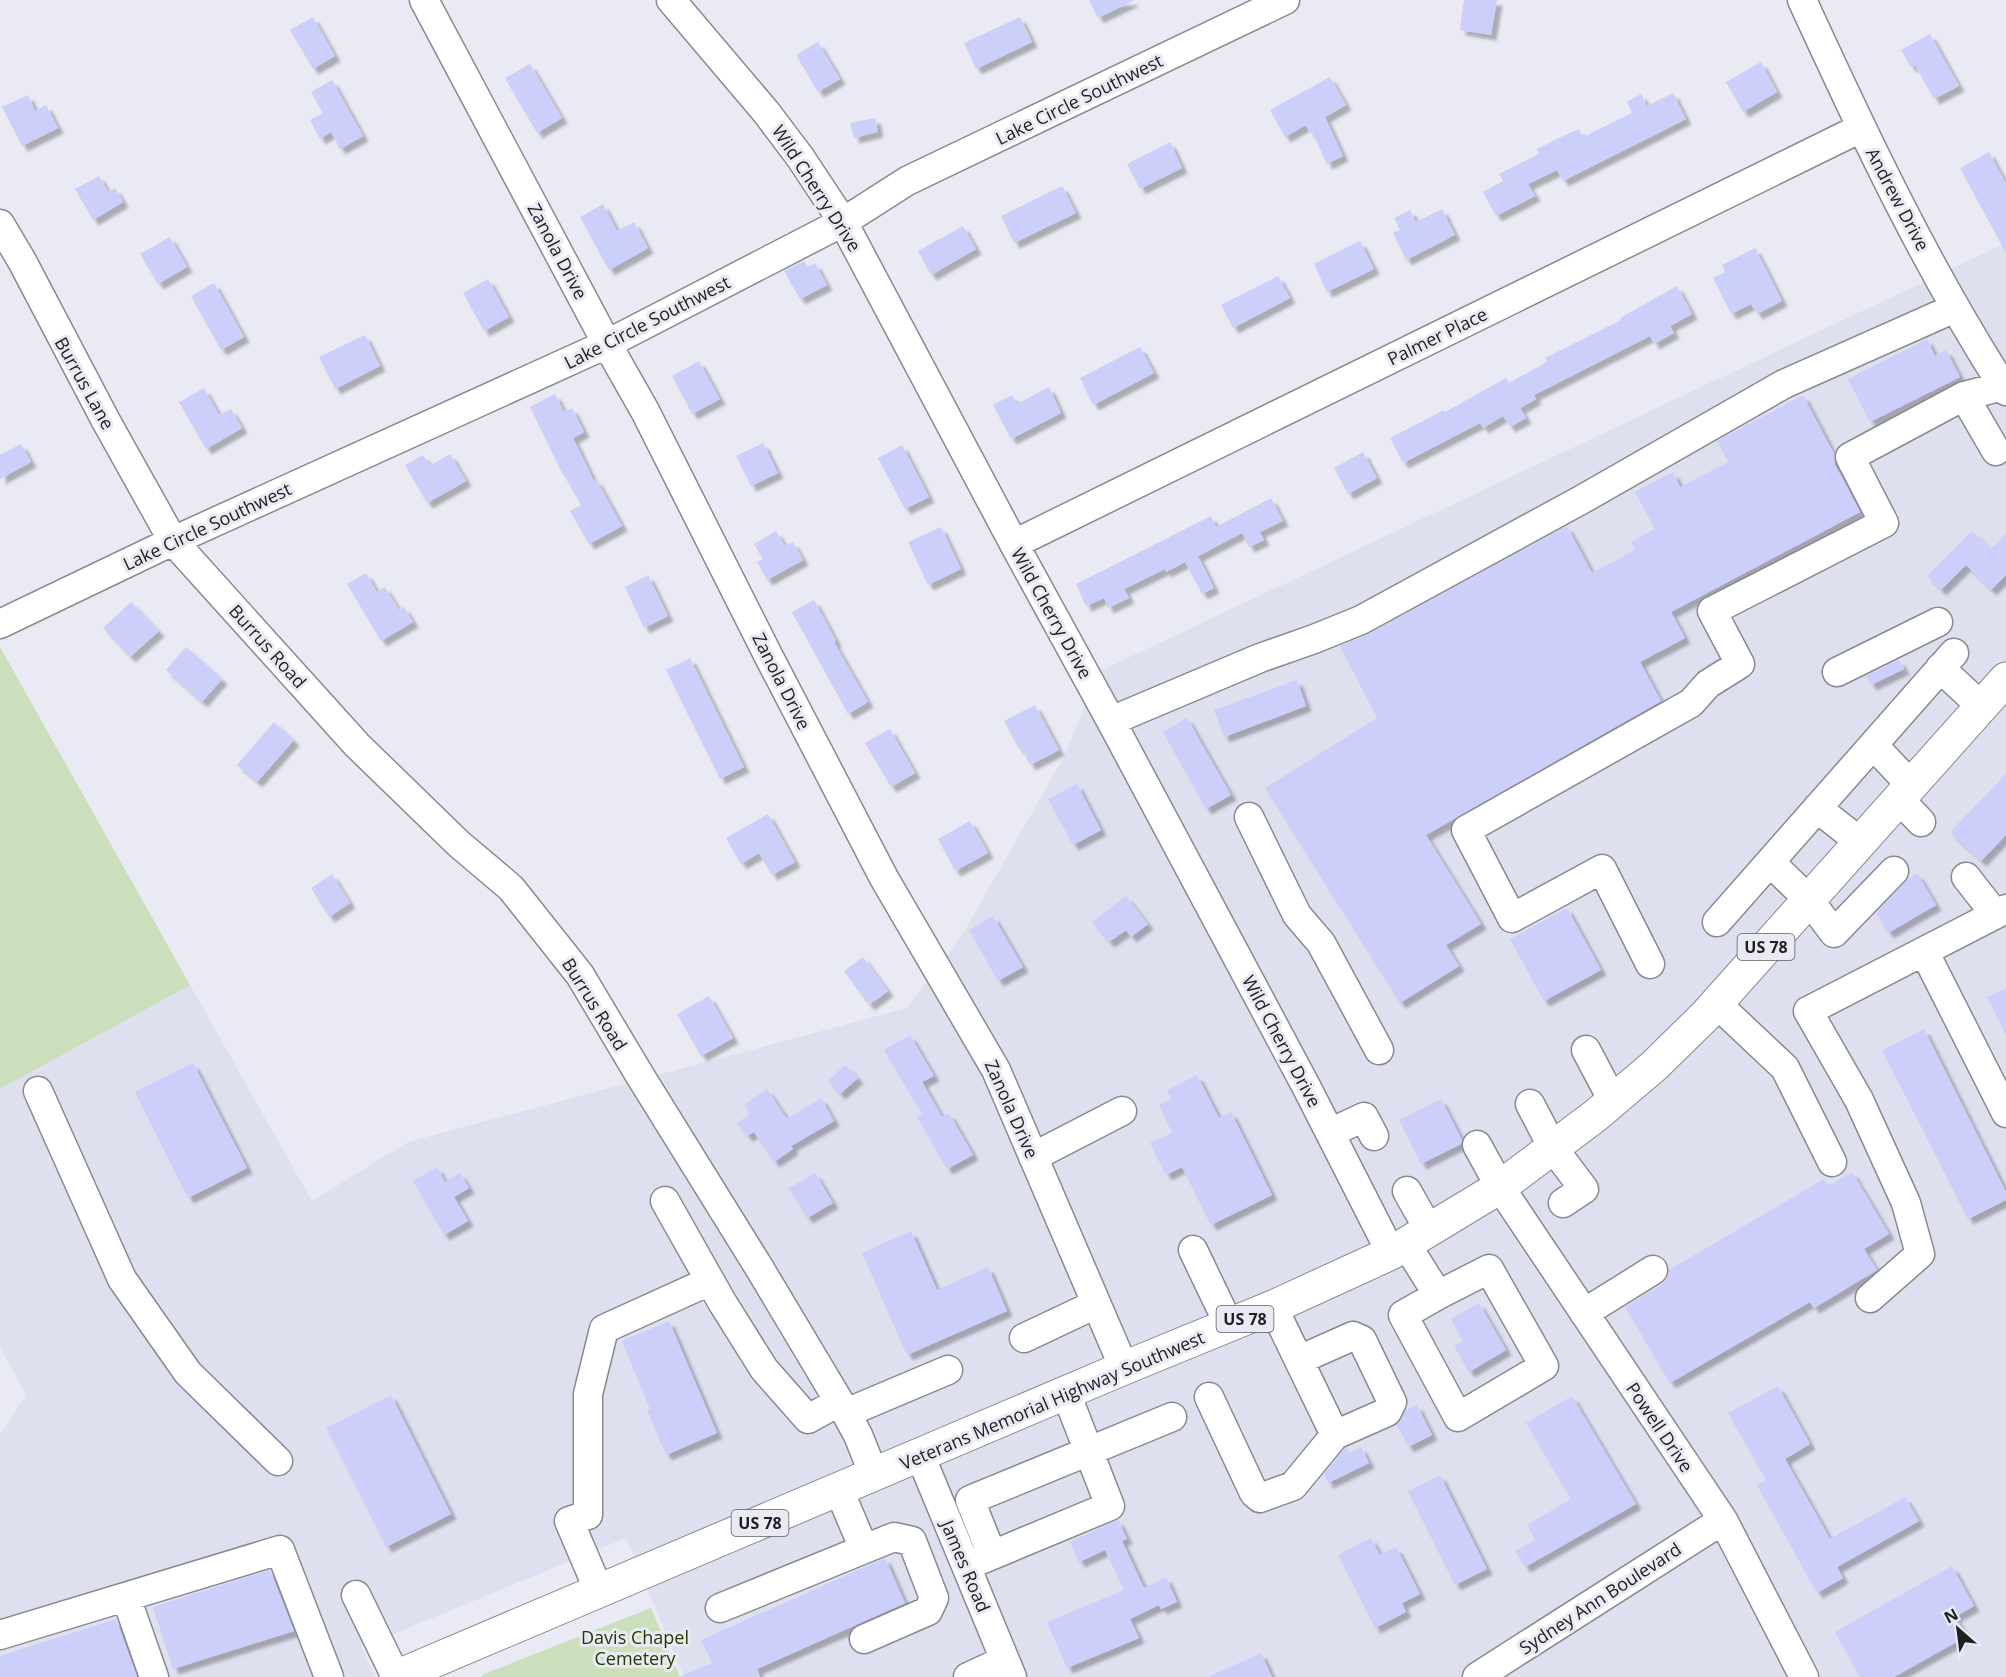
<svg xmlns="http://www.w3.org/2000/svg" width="2006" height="1677" viewBox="0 0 2006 1677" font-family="'Open Sans',sans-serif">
<defs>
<filter id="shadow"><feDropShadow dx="5.5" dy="5.5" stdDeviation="1.5" flood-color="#0004"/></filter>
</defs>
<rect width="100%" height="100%" fill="#e9eaf3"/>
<!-- built -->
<path fill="#dee0f0" d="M2006 243V1677H684L626 1538 362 1647 375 1677H0V1435L26 1395 0 1347V1089L190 985 312 1201 408 1142 907 1008 964 932 1065 755 1098 672Z"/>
<!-- green -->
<path fill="#ccdfbd" d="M0 647 190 985 0 1089Z
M651 1608 680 1677H481L484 1674Z"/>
<!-- building -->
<path fill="#cbcff9" filter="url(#shadow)" d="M1089 0H1135L1098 18Z
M1464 0H1497L1491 35 1460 30Z
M313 17 335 56 313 69 290 30Z
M1020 17 1032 42 976 69 964 43Z
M1930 34 1959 86 1934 99 1915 65 1911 67 1901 50Z
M818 42 840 79 818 92 796 55Z
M1761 62 1777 92 1743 112 1726 82Z
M530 64 562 118 537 133 505 78Z
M1330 77 1346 105 1325 117 1343 156 1327 164 1312 132 1310 133 1306 125 1285 137 1270 110Z
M332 80 363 136 340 149 331 132 320 139 310 120 323 113 311 92Z
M1673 93 1686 119 1563 181 1557 170 1528 184 1535 196 1496 216 1483 192 1503 181 1499 174 1539 154 1537 149 1559 138 1579 129 1583 137 1632 113 1627 102 1641 94 1647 106Z
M28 95 35 111 46 105 58 128 22 146 2 107Z
M875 118 878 132 854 138 850 123Z
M1170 142 1182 168 1140 189 1127 164Z
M1989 152 2006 184V253L1960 168Z
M99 176 108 192 115 188 123 202 93 220 75 189Z
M1062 186 1076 213 1014 243 1001 216Z
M603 204 617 231 634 222 648 248 609 270 580 217Z
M1442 209 1455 235 1406 260 1393 233 1400 230 1394 218 1410 210 1416 222Z
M963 226 976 249 931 275 918 251Z
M170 237 187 267 158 284 140 254Z
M1360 241 1374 269 1327 292 1314 264Z
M1755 248 1782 301 1757 314 1751 304 1731 314 1713 278 1725 272 1722 265Z
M804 261 808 267 815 263 827 285 800 299 784 271Z
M1278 276 1290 298 1233 328 1221 305Z
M488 279 509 317 484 331 463 293Z
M214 283 244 337 221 350 191 296Z
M1677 286 1692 314 1670 326 1674 333 1654 344 1650 336 1534 395 1536 399 1520 408 1526 418 1510 427 1503 416 1483 428 1480 423 1403 463 1390 438 1444 410 1445 412 1506 378 1509 383 1547 362 1545 358 1621 320 1620 318Z
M365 335 380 366 335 389 319 357Z
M1927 339 1935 356 1946 350 1960 377 1870 422 1848 379Z
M1140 347 1154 373 1093 405 1080 378Z
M699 361 720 399 692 414 672 376Z
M1049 387 1061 413 1011 439 993 405 1012 395 1017 404Z
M204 388 219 415 231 409 242 428 206 449 179 402Z
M555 394 564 412 572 408 584 432 573 438 594 481 596 479 622 526 589 544 570 511 581 505 563 473H562L530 407Z
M1803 395 1834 454 1835 465 1860 512 1671 612 1685 638 1640 662 1661 701 1426 835 1481 924 1446 945 1459 966 1400 1003 1265 788 1377 718 1340 646 1369 634 1567 526 1592 573 1635 550 1631 542 1655 529 1635 492 1673 472 1680 487 1728 462 1717 441Z
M763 443 778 473 751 486 736 456Z
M21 444 31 462 0 479V455Z
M902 445 929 497 905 509 878 458Z
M1363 452 1377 478 1348 494 1334 468Z
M450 454 466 481 427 503 405 465 423 455 430 466Z
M1271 498 1283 521 1260 532 1264 540 1249 547 1242 533 1198 556 1214 588 1202 594 1185 562 1166 572 1165 569 1124 589 1129 598 1108 608 1104 598 1086 606 1076 584 1211 516 1216 527Z
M941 527 961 569 928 585 908 542Z
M776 531 785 546 793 542 803 560 767 580 757 562 763 559 754 544Z
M1972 531 1991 549 2006 534V575L1991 590 1966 565 1941 590 1927 576Z
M366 573 377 592 385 587 399 610 404 607 413 622 381 641 347 584Z
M648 575 668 616 644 628 625 587Z
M814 600 836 641 834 642 868 702 848 714 792 612Z
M131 602 159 631 130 657 103 628Z
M186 647 222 679 202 702 166 670Z
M690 658 744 767 720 779 666 670Z
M1899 660 1904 669 1871 685 1866 676Z
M1297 680 1306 706 1224 737 1214 710Z
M1035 705 1059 750 1030 765 1022 748 1019 749 1004 721Z
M1187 718 1231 795 1206 809 1163 732Z
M274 722 294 740 257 782 237 765Z
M890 729 915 773 891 787 865 743Z
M2006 774V835L1981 861 1950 832Z
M1077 784 1101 830 1073 845 1048 799Z
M768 814 795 862 772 875 759 853 741 864 726 838Z
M970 821 988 853 955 871 938 839Z
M1917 873 1936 905 1888 933 1876 913 1908 879Z
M332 874 350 903 329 917 311 888Z
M1126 896 1148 924 1131 937 1126 930 1109 942 1092 922Z
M1567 908 1601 970 1544 1001 1510 939Z
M993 916 1023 967 998 981 969 930Z
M863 957 888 991 869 1005 844 971Z
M2006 988V1035L1987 997Z
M709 996 733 1038 701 1056 677 1014Z
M1924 1029 2006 1192V1200L1968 1219 1882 1050Z
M910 1035 934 1076 922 1082 942 1117 949 1113 973 1155 947 1169 917 1117 922 1114 884 1050Z
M193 1063 247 1168 188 1198 135 1092Z
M845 1065 858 1078 840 1094 828 1081Z
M1197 1075 1219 1118 1231 1112 1272 1195 1211 1225 1182 1167 1166 1175 1150 1143 1172 1133 1159 1105 1171 1099 1167 1090Z
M767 1089 787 1119 821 1098 834 1121 791 1146 793 1149 774 1162 754 1132 747 1136 737 1123 750 1114 744 1105Z
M1441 1099 1462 1140 1461 1144 1421 1164 1399 1120Z
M437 1167 445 1182 460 1173 469 1188 454 1197 468 1221 444 1235 413 1181Z
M1852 1172 1889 1234 1864 1249 1877 1270 1814 1308 1810 1302 1670 1383 1625 1307 1662 1284 1667 1278 1669 1270 1824 1179 1828 1186Z
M815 1173 833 1203 807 1218 789 1188Z
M911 1231 937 1290 988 1267 1007 1311 907 1355 862 1253Z
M1479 1303 1506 1350 1469 1372 1454 1346 1463 1341 1451 1319Z
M669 1321 717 1433 666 1455 647 1410 650 1409 622 1341Z
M1778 1386 1810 1444 1785 1459 1830 1539 1905 1497 1919 1521 1837 1567 1843 1578 1817 1593 1757 1485 1766 1480 1728 1413Z
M391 1395 451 1514 386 1547 326 1428Z
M1572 1396 1636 1504 1525 1567 1515 1551 1535 1540 1527 1525 1571 1499 1526 1423Z
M1417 1405 1432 1435 1408 1447 1397 1424 1406 1410Z
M1361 1447 1369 1463 1328 1483 1324 1474 1345 1449 1347 1448 1350 1453Z
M1440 1475 1487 1569 1455 1585 1408 1491Z
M1118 1520 1127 1539 1122 1541 1144 1588 1166 1577 1177 1602 1161 1609 1159 1605 1130 1619 1139 1638 1067 1668 1047 1622 1124 1590 1105 1550 1079 1562 1070 1542Z
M1371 1538 1380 1555 1396 1547 1420 1594 1402 1603 1406 1612 1375 1628 1338 1555Z
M885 1558 905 1603 757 1669 760 1677H679L712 1663 701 1640Z
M1952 1566 1974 1606 1955 1617 1967 1636 1894 1677H1860L1835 1632Z
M270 1570 294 1631 173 1669 153 1607Z
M116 1619 137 1677H0V1656Z
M1261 1653 1272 1677H1208Z"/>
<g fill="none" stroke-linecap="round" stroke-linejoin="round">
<!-- minor casing -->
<g stroke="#888991" stroke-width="31">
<path id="minor" d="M424 0 607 344 645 411 769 657 884 878 996 1070 1124 1368
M671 0 766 112 800 157 843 222 1014 544 1111 721 1307 1088 1391 1253
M1802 0C1863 133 1926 267 2006 391
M0 224 22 261 106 421 173 541 357 745 459 844 511 888 580 975 639 1074 760 1269 846 1413 858 1435 874 1475
M1964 396 1996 451
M1014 544 1861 128
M0 624 173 541 607 344 843 222 907 181 1285 0
M1940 668 1981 706
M1837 672 1938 622
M1111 721 1260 658 1314 639 1361 620 1581 500 1784 384 1955 308
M1873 745 1911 785
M1899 799 1921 822
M1817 808 1860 842
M1249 817 1297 915 1321 943 1379 1050
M1770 862 1809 900 1834 933 1894 871
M1966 877 1995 914
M1717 922 1954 653
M1924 951 2006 1113
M1650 964 1602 869 1512 918 1466 830 1691 703 1708 684 1740 664 1712 611 1884 523 1850 457 1964 396 2003 386
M1716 1003 1785 1068 1832 1162
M1586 1050 1613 1101
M38 1091 122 1279 188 1373 278 1461
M1530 1104 1553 1148 1584 1189 1563 1203
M1330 1133 1364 1117 1374 1136
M1477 1145 1500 1187 1723 1520 1804 1677
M1033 1157 1122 1111
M1407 1191 1429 1230
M665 1201 722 1302 764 1369 808 1419 839 1402
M1406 1244 1438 1295 1489 1269 1544 1366 1458 1417 1403 1315 1438 1295
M1193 1250 1229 1325
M1870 1298 1920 1254 1906 1203 1859 1100 1808 1011 2006 909
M1584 1313 1653 1270
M1024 1338 1096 1304
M1299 1360 1353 1336 1362 1340 1392 1402 1387 1412 1335 1435
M1209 1397 1254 1493 1260 1498 1293 1486 1335 1435 1273 1307
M846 1413 948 1370
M920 1455 1012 1677
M839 1490 864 1549
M992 1555 970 1500 1172 1417
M966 1566 1110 1506 1066 1393
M599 1591 569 1521 588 1515V1394L604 1329 710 1281
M356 1595 396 1677
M126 1597 154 1677
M720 1608 894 1537 912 1541 934 1598 928 1611 864 1639
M0 1635 280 1550 329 1677
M968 1677 1005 1660
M1477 1677 1723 1520"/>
</g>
<!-- major casing -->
<g stroke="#888991" stroke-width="35">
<path id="major" d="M396 1677 1124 1368 1273 1307 1391 1253 1500 1187 1595 1116 1654 1066 1706 1015 2006 679"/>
</g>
<!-- minor -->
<use href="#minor" stroke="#fff" stroke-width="28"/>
<!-- major -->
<use href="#major" stroke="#fff" stroke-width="33"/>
</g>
<g text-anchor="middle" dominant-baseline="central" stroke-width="6" stroke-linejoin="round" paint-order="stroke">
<!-- shield labels -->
<g fill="#e9eaf3" stroke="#5c5c61" stroke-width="1.5">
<rect x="1737.5" y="934" width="57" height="26" rx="4.5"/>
<rect x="1216.5" y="1306" width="57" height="26" rx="4.5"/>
<rect x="731.5" y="1510" width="57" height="26" rx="4.5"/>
</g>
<g font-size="16" font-weight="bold" fill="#1f1f22">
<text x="1766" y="947">US 78</text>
<text x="1245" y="1319">US 78</text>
<text x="760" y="1523">US 78</text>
</g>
<!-- street labels -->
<g font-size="18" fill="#1f1f22" stroke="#e9eaf3">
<text transform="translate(1079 99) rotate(-26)">Lake Circle Southwest</text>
<text transform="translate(817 188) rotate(57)">Wild Cherry Drive</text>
<text transform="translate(1898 199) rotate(62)">Andrew Drive</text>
<text transform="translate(558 251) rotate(62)">Zanola Drive</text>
<text transform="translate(647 322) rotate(-27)">Lake Circle Southwest</text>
<text transform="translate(1437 336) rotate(-26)">Palmer Place</text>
<text transform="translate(85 383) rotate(61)">Burrus Lane</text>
<text transform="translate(207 526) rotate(-25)">Lake Circle Southwest</text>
<text transform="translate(1052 613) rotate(61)">Wild Cherry Drive</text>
<text transform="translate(268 646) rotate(48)">Burrus Road</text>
<text transform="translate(782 681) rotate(63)">Zanola Drive</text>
<text transform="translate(595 1004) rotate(58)">Burrus Road</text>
<text transform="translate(1282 1041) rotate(62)">Wild Cherry Drive</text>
<text transform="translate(1012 1109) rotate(66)">Zanola Drive</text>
<text transform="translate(1052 1400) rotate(-23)">Veterans Memorial Highway Southwest</text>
<text transform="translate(1660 1427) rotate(56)">Powell Drive</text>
<text transform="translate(966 1566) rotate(67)">James Road</text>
<text transform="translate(1600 1598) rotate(-33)">Sydney Ann Boulevard</text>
</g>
<!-- park labels -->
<g font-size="18" fill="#213a00" stroke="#e9eaf3">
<text x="635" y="1637">Davis Chapel<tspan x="635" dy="21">Cemetery</tspan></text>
</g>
</g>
<!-- north arrow -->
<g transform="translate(1958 1629) rotate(332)" stroke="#e9eaf3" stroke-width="4.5" paint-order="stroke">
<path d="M0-4.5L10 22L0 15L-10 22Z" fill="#1f1f22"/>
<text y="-9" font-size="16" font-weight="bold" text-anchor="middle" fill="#1f1f22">N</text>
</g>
</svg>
